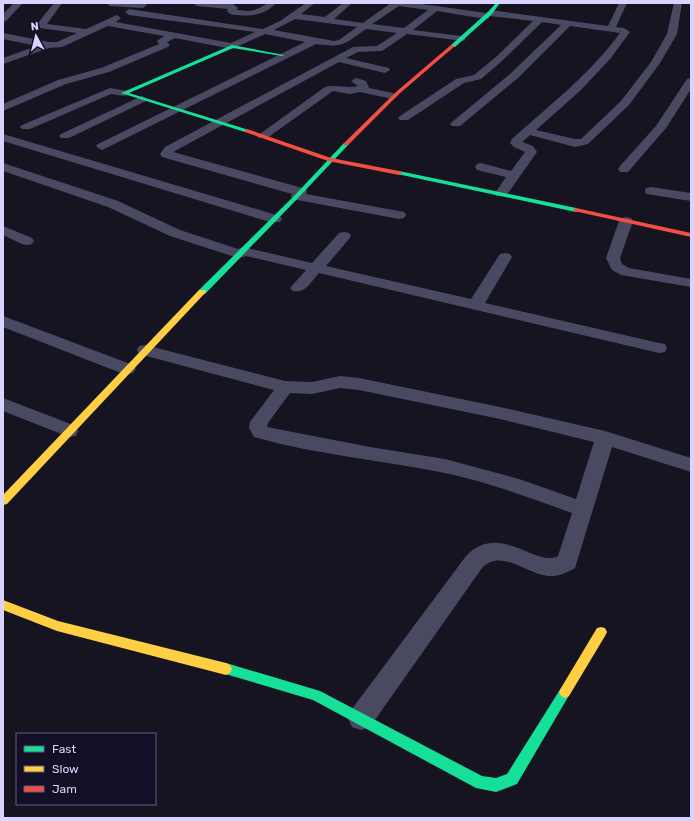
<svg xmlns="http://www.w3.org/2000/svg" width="694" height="821" viewBox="0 0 694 821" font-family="Rubik,sans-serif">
<rect width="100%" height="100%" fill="#161421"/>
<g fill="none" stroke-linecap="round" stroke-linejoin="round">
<!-- street -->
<path fill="#4a4962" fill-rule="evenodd" d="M14 3H23L6 21 3 22V14Z
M54 3H62L47 24 86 29 117 15 121 18 116 22 231 43 255 32 129 15 125 12 129 9 263 29 280 21 306 3H315L301 14 325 17 343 3H352L334 19 363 23 391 3H415L486 13 490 10 608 26 619 3H627L616 27 624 28 630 32 610 59 581 90 536 130 575 139H581L621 101 651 62 667 34 674 3H682L677 34 660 63 629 105 588 144 575 147 530 135 522 142 533 146 537 152 506 196H496L495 193 506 177 477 170 475 167 477 164 481 163 511 171 525 152 514 147 510 143 512 139C550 105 590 74 620 33L570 26 518 78 460 126H452L450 124 452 122 510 74 561 25 542 22 502 61 481 79 464 83 408 120H400L398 118 400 116 456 79 474 75 496 57 533 21 490 16 489 18 486 19 437 11 413 30 461 36 464 37 466 39 464 41 407 34 382 51 358 52 346 58 389 68 390 70 385 73 339 62 173 152 306 189 307 192 306 194 404 212 406 215 404 218 399 219 292 199 291 196 292 194 162 157 160 154 165 147 353 47 377 46 397 33 366 29C345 44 343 48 316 44L102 150 98 148 96 146 98 144 305 42 265 34 232 49 175 38 167 42 170 45 168 47 109 72 66 84 3 111V104L58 80 101 68 159 44 157 41 164 36 108 26 62 47 49 48 3 64V58L37 46 3 39V33L49 42H57L77 33 40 28 38 23ZM399 6 428 10 404 28 372 24ZM295 19 357 27 339 40 334 41 274 30Z
M106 3H145L147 5 143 8 110 6Z
M193 3 233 4 238 8 237 10C242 10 249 12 254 10 265 7 262 3 276 3 266 14 253 17 238 15 233 15 230 15 227 11L228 9 197 6Z
M356 78 366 81 369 88 397 94 398 96 393 99 360 92 350 94 333 91 267 138H259L257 136 325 87C336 84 347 89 358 86L351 81Z
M691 78V89L666 128 628 172H620L618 169 620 166 656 126 687 79Z
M110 88 128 91 129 93 124 96 111 94 30 129H22L20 127 22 125Z
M142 96 147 99 146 101 69 138H61L59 136 61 134Z
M3 134 280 216 282 219 280 222H270L3 141Z
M3 163 118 201 180 230 238 249 243 247 312 263 339 233 344 232 349 233 351 236 349 239 326 266 471 299 500 254 505 253 510 254 512 257 485 303 659 343 665 344 667 348 665 352 659 353 319 273C311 282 305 294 293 291L290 288 306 270 246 256 240 258 235 257 170 236 108 207 3 171Z
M651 187 691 193V201L646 194 645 191 646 188Z
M626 217 631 218 633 221 620 258 622 264 629 268 691 279V287L621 275 612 270 606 258 619 221 621 218Z
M3 226 32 238 34 241 32 244 27 245 22 244 3 235Z
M3 316 133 365 136 369 133 373 127 374 121 373 3 327Z
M145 345 285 381 312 382 340 376 359 378 500 407 605 431 691 458V472L612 447 575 568C566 573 558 577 548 576 526 574 501 548 482 568L370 727 361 730 352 727 348 718 352 709 466 556C500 521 536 568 558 556L572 513C530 498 488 482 445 473 382 460 317 455 254 437L249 428 250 422 274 390 139 354 137 350 139 346ZM340 388 359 390 500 419 594 442 576 499 519 479 445 459 370 447 267 427 268 423 290 393 312 394Z
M3 398 76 426 78 431 76 436 69 437 3 411Z"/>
<!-- fast -->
<path fill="#16e098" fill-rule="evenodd" d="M496 3H500L492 14 455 47H451V45L488 12Z
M232 45 284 55 282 56 233 48 129 93 249 130V132H245L121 93Z
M344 143 349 144 299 197 205 294H199V290L295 195Z
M399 171 576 208 579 210 576 212 397 174V172Z
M226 663 320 691 482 776 496 778 507 774 561 688 565 686 569 688 571 692 517 784 496 792 476 788 313 700 222 673 220 669 222 665Z"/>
<!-- slow -->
<path fill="#ffcf43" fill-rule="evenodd" d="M199 290H205L206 292 7 504 3 505V495Z
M3 600 58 621 226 663 230 665 232 669 230 673 226 675 57 631 3 610Z
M601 627 605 628 607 632 605 636 569 696 565 698 561 696 559 692 561 688 597 628Z"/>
<!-- jam -->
<path fill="#f24e42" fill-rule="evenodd" d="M451 45 455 46 399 94 348 145H344V143L396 92Z
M247 129 331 158 399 171 402 173 399 175 328 161 245 132 244 131Z
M576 208 691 233V237L574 211V209Z"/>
</g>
<!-- border -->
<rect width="694" height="821" fill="none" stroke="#d9d4ff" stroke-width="8"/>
<!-- legend -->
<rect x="16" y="733" width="140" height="72" fill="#130f26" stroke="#625e7d"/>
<rect x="24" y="746" width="20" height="6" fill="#16e098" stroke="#625e7d"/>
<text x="52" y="753" font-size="12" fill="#d9d4ff">Fast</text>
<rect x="24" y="766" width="20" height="6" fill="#ffcf43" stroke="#625e7d"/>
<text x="52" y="773" font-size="12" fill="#d9d4ff">Slow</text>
<rect x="24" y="786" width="20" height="6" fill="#f24e42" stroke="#625e7d"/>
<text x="52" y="793" font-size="12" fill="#d9d4ff">Jam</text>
<!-- north arrow -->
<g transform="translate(36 36) rotate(353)" stroke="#130f26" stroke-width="3" paint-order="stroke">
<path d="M0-3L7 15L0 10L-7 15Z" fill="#d9d4ff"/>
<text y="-6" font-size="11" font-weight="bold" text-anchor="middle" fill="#d9d4ff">N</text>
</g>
</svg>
